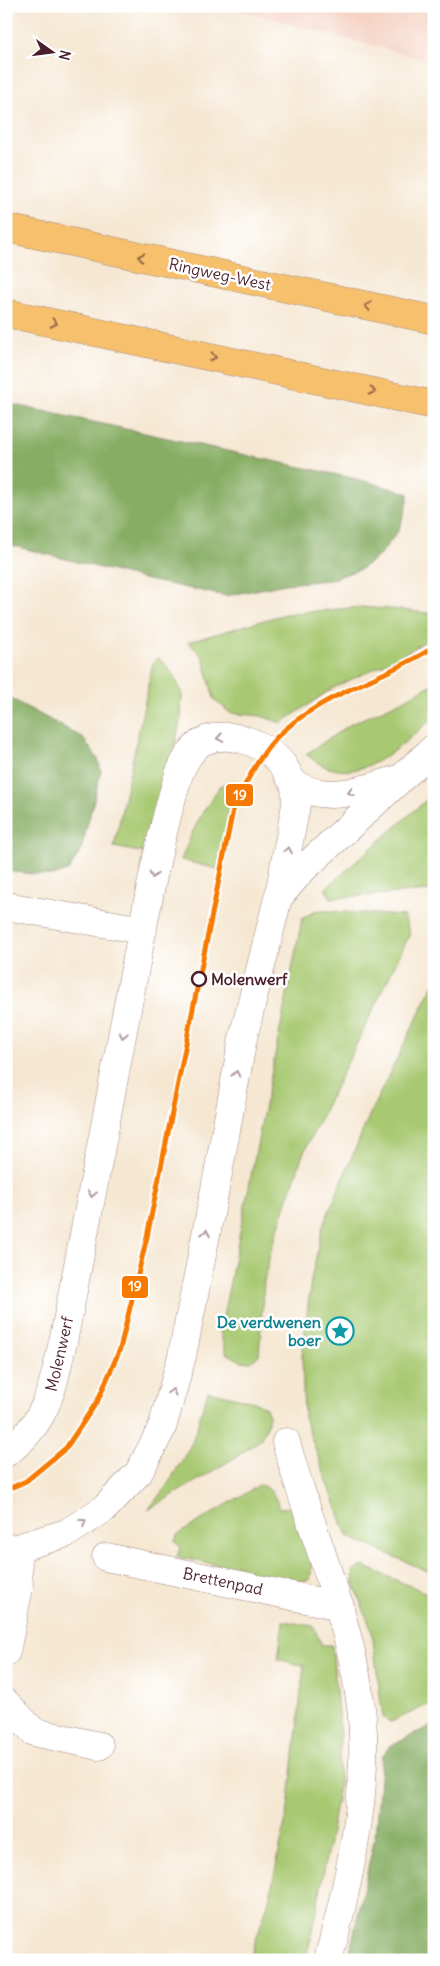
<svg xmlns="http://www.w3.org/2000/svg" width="440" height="1966" viewBox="0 0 440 1966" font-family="Delius,sans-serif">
<rect width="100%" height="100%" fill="#fff"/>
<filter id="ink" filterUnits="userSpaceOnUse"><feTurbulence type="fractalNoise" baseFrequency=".02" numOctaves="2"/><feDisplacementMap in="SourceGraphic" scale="10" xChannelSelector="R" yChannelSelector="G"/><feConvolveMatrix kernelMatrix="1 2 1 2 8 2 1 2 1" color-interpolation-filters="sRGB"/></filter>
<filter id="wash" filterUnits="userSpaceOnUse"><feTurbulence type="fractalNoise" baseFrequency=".0096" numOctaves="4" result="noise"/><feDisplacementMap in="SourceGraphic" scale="20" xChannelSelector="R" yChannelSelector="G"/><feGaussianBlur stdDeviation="1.12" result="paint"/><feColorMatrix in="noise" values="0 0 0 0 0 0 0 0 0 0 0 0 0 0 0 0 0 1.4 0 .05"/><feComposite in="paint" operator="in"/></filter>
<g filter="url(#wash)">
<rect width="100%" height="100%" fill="#f5e7d1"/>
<!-- built -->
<path fill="#f5d2c3" d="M223 6H434V62Z"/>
<!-- green -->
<path fill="#a8c972" stroke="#79744e" d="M360 607 403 610 434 614V636L399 657 333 688 281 723 261 716 230 713 214 699 203 657 188 642 285 614Z
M158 657 171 671 182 692 181 718 150 854 114 847 153 663Z
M434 683V717C398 748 353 796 306 754L351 724 402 701Z
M232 781 239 783 230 805 217 869 181 860 192 833 203 812 220 786Z
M434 793V882L429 891 331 898 325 889Z
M316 910 404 916 410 934 303 1154 272 1246 264 1281 259 1355 251 1362 241 1361 226 1353 220 1332 302 919Z
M434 984V1574L347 1536 304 1418 302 1356 311 1280 323 1226 372 1109Z
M208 1391 255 1402 266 1408 269 1415 267 1426 260 1440 236 1457 148 1510 168 1484 192 1443Z
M259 1485C273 1488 274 1496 280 1508L291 1507 312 1565 310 1580 296 1581 177 1557 180 1547 175 1542 177 1535Z
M363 1566 434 1596V1702L391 1722 383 1718 372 1632 354 1583 353 1571Z
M283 1621 313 1626 322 1645H332L340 1735 339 1787 313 1931 305 1960H249L269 1900 288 1809 304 1666 278 1659Z"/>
<!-- forest -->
<path fill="#86ad64" stroke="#686648" d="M6 403 361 480 408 493V501L399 530 380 555 361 569 329 580 285 584 226 596 148 580 6 544Z
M6 696 82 737 98 759 101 772 81 850 69 870 53 876 6 871Z
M434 1724V1950L430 1960H348L375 1836 382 1756 389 1747Z"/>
</g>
<g filter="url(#ink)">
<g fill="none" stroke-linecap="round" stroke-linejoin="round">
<!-- minor casing -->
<g stroke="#a0837e" stroke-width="29">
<path id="minor" d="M279 894 296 805 295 785
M6 906 143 930
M286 1442C309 1526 346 1607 359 1693 373 1777 350 1878 328 1960
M6 1453C49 1422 53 1385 64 1337 86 1224 108 1112 129 999 144 924 156 847 179 774 183 763 193 746 204 741 230 729 266 744 283 765 287 771 291 782 297 785 328 804 367 788 399 779
M6 1549 17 1548 67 1533 105 1508 139 1472 162 1428 182 1356 217 1179 243 1038 278 898 301 871 434 748
M106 1557 340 1606
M6 1652 19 1587 17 1548
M6 1703 34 1732 99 1746"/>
</g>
<!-- highway casing -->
<g stroke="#a0837e" stroke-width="29">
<path id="highway" d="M6 228 434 320
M6 313 434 405"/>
</g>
<!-- minor -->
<use href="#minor" stroke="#fff" stroke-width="28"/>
<!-- highway -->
<use href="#highway" stroke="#f7c06c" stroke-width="28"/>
<!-- tram-1 casing -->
<g stroke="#fff" stroke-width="9">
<path id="tram-1" d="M6 1490 26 1481 66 1448 98 1400 120 1349 147 1237 233 810C244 785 257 759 276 738 319 694 383 680 434 647"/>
</g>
<!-- tram-1 -->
<use href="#tram-1" stroke="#f67a02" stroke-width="5"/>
</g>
<!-- one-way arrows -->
<defs><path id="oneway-chevron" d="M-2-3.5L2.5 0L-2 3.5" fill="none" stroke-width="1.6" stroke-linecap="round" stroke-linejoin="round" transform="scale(1.25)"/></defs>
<g stroke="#986748">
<use href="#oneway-chevron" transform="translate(141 257) rotate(-168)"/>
<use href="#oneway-chevron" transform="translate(368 306) rotate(-168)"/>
<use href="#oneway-chevron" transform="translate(54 323) rotate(12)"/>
<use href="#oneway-chevron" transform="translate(213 357) rotate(12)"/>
<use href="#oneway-chevron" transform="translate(372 391) rotate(12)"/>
</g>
<g stroke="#ae9aa0">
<use href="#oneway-chevron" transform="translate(220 738) rotate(170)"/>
<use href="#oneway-chevron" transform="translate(351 792) rotate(165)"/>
<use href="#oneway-chevron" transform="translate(288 850) rotate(-80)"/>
<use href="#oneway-chevron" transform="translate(153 875) rotate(102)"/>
<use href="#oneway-chevron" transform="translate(123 1035) rotate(101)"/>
<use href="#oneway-chevron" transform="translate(236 1074) rotate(-80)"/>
<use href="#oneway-chevron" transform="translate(92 1194) rotate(101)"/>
<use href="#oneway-chevron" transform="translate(206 1233) rotate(-79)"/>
<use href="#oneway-chevron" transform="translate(172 1392) rotate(-75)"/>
<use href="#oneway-chevron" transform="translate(83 1522) rotate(-33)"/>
</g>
</g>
<!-- icons -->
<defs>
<g id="sight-ring" transform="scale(1.4375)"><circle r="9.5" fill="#fff" stroke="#0f9aa8" stroke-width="1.5"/><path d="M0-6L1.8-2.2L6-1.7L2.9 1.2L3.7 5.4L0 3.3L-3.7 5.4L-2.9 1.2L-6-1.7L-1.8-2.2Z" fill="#0f9aa8"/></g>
</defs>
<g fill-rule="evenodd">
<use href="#sight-ring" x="340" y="1331"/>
</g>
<!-- markers -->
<circle fill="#fff" stroke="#4a1f2b" stroke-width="2.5" cx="199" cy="979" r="7"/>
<g text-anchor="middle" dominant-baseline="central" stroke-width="5" stroke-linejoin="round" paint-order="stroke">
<!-- street labels -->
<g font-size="16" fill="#4a1f2b" stroke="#fff">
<text transform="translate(220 274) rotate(12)">Ringweg-West</text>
<text transform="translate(59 1354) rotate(-77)">Molenwerf</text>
<text transform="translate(223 1581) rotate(12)">Brettenpad</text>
</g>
<!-- stop labels -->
<g font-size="16" font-weight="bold" fill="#4a1f2b" stroke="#fff" text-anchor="start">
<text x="211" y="979">Molenwerf</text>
</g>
<!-- culture labels -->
<g font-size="16" font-weight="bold" fill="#0d838f" stroke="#fff" text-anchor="end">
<text x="321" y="1322">De verdwenen<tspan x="321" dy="18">boer</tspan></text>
</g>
</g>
<g stroke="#fff" stroke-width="2">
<rect x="225" y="783" width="29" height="24" rx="5" fill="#f67a02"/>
<rect x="121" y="1275" width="28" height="24" rx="5" fill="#f67a02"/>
</g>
<g font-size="14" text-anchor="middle" font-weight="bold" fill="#fff">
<text x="240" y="800">19</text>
<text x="135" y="1291">19</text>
</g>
<!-- margin -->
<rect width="440" height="1966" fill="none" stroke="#fff" stroke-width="25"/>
<!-- north arrow -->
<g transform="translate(52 52) rotate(104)" stroke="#ffffff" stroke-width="4" paint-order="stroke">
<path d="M0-4L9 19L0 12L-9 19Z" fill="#4a1f2b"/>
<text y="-8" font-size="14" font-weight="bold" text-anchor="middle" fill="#4a1f2b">N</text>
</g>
</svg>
